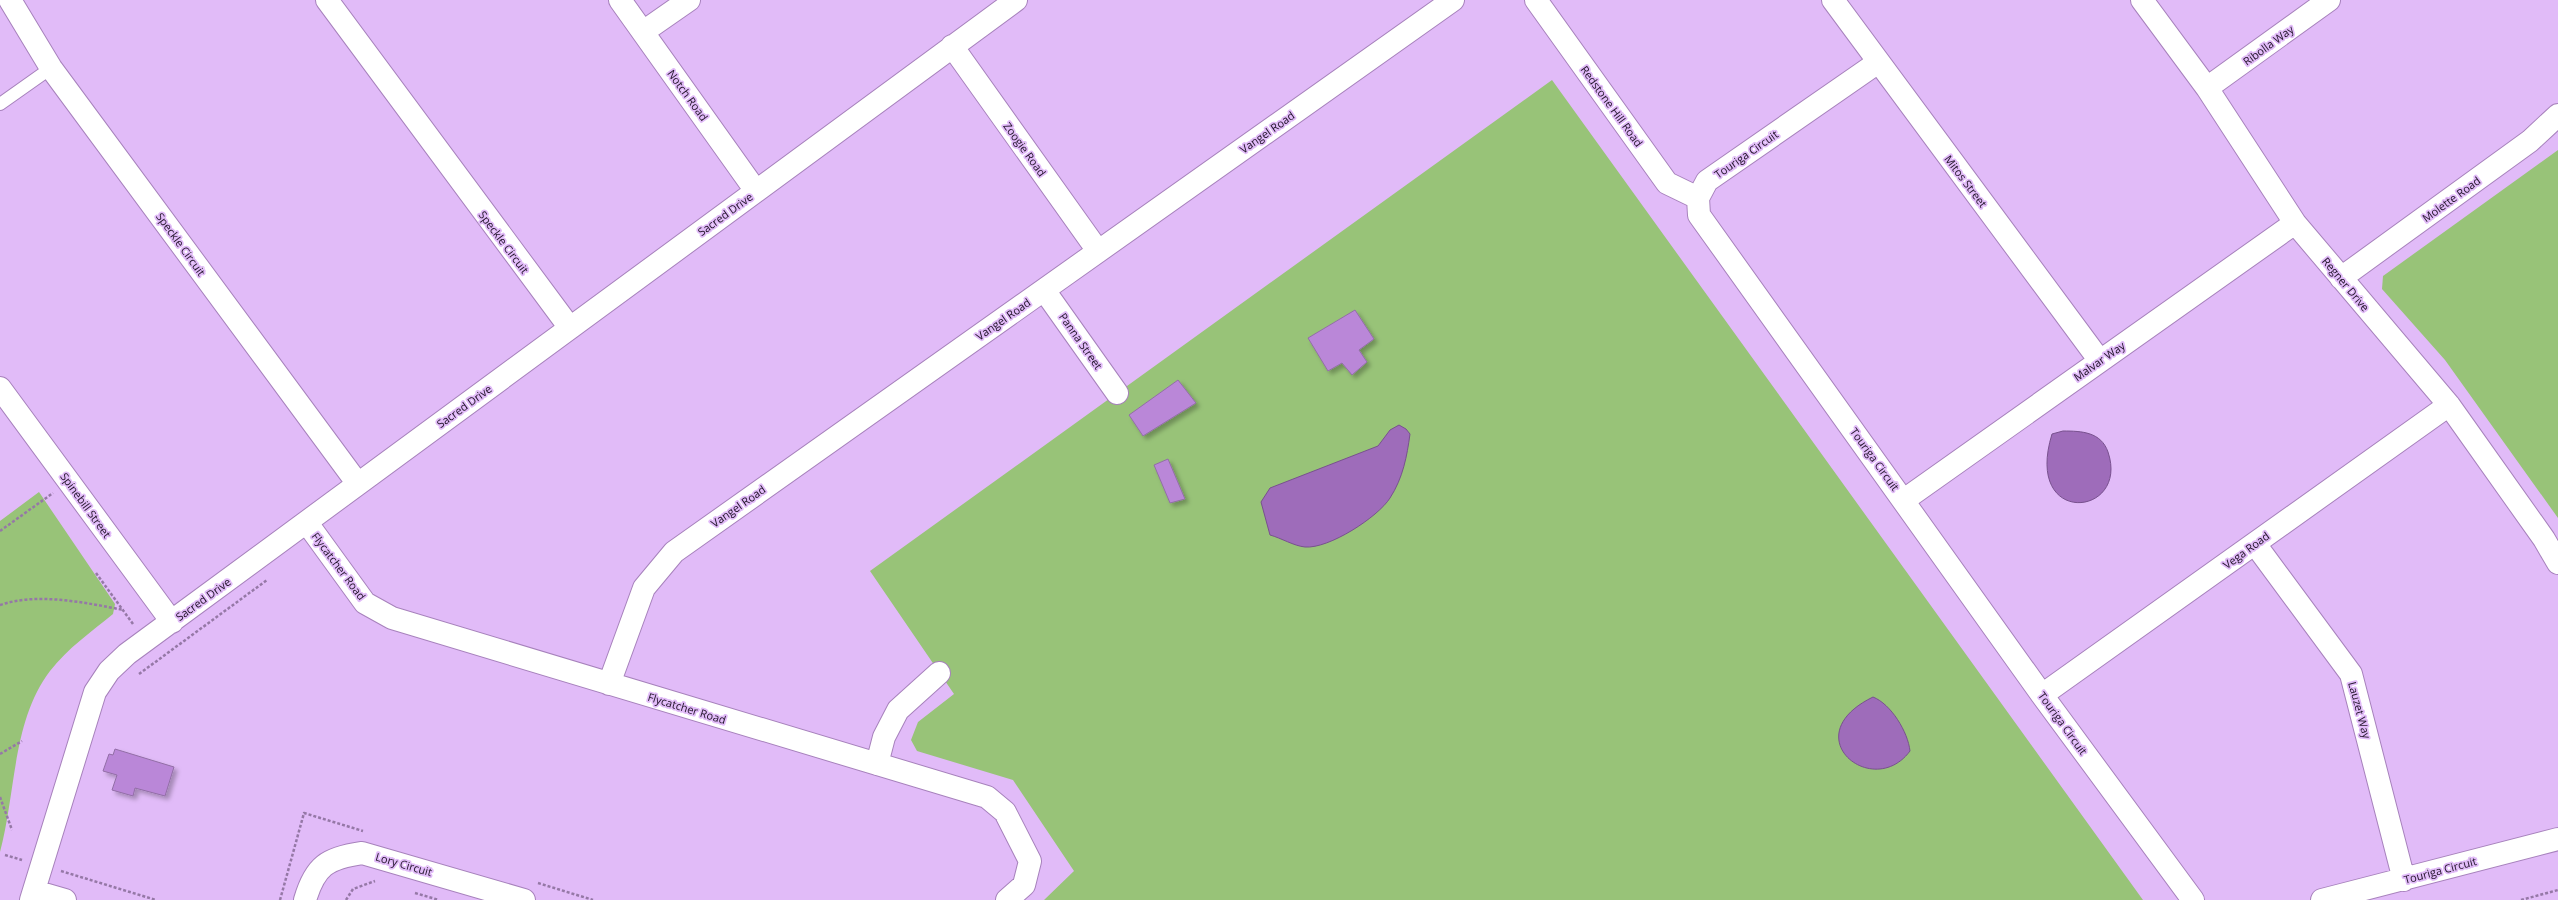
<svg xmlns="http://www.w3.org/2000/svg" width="2558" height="900" viewBox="0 0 2558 900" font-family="'Open Sans',sans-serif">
<defs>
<filter id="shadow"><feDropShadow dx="3.5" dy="3.5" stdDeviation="2" flood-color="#0004"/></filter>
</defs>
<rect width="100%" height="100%" fill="#e1bbf8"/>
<!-- green -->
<path fill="#98c378" d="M1552 80 2143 900H1044L1074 871 1013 780 917 751 911 740 918 722 954 694 870 571Z
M2558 150V518L2445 360 2382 289 2383 276Z
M39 492 115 604 113 614C91 632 68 648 50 671 12 721 16 793 0 852V521Z"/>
<!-- water -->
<path fill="#9e6cba" stroke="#78518e" d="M1399 425 1406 429 1410 434C1407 456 1403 478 1390 498 1378 517 1329 549 1305 547 1294 546 1281 538 1270 535L1261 502 1270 488 1378 446 1390 430Z
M2063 431C2082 431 2101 432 2108 452 2130 517 2023 528 2052 434Z
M1873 697C1891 704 1908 732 1910 751 1873 801 1793 736 1873 697Z"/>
<!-- building -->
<path fill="#ba87d8" stroke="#926ea6" filter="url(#shadow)" d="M1355 310 1374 339 1359 350 1367 362 1352 375 1342 363 1328 371 1308 338Z
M1178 380 1196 403 1143 436 1129 415Z
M1168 459 1185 499 1170 503 1154 465Z
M115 749 174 767 165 796 135 788 133 796 112 790 117 775 103 771 109 754 113 755Z"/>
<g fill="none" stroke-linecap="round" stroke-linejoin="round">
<!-- lane casing -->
<g stroke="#a782bc" stroke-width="14">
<path id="lane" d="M0 104 51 68"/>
</g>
<!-- street casing -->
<g stroke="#a782bc" stroke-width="24">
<path id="street" d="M10 0 51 68 358 484
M327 0 570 328
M620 0 756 191
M1536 0 1667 183 1698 198
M1833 0 2100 361
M2142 0 2207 88 2295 223 2449 405 2544 539 2558 563
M643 32 689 0
M952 46 1098 251
M1877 63 1707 181 1698 198 1699 215 2042 695 2193 900
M2207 88 2329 0
M2341 278 2530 141 2558 115
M1044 290 1117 393
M0 388 172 622
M1904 500 2295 223
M307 523 365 603 392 618 987 797 1005 812 1030 861 1024 885 1007 900
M2255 544 2351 674 2404 880
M609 684 644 588 674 552 1453 0
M2042 695 2449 405
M877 764 884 737 898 710 939 673
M34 891 65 900
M31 900 95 692 109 671 127 654 1016 0
M305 900C315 866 327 858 362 853L524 900
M2322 900 2558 839"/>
</g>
<!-- path -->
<path stroke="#9578a6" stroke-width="2.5" stroke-dasharray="3 2" stroke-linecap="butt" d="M0 531 53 493
M96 573 133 624
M0 605C38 592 86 603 124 610
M139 674 267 580
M0 754 22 741
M0 797 12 830
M5 855 22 860
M61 871 156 900
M538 883 593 900
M415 893 439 900
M280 900 304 813 363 831
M346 900 353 889 375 881
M2521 900 2558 890"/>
<!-- lane -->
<use href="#lane" stroke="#fff" stroke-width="12"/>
<!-- street -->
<use href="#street" stroke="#fff" stroke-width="22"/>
</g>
<g text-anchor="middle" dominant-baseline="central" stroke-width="3.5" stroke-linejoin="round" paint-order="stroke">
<!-- street labels -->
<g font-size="11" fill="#211329" stroke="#e1bbf8">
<text transform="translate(2268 45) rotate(-36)">Ribolla Way</text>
<text transform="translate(688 95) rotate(54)">Notch Road</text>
<text transform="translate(1612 106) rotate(54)">Redstone Hill Road</text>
<text transform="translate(1267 132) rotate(-35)">Vangel Road</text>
<text transform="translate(1025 149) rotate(54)">Zoogie Road</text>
<text transform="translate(1746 154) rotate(-35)">Touriga Circuit</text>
<text transform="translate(1966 181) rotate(53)">Mitos Street</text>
<text transform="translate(2451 199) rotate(-36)">Molette Road</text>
<text transform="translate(725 214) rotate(-36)">Sacred Drive</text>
<text transform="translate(504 242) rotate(53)">Speckle Circuit</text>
<text transform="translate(181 244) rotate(54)">Speckle Circuit</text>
<text transform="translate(2346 284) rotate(50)">Regner Drive</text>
<text transform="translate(1003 319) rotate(-35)">Vangel Road</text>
<text transform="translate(1081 341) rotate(55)">Panna Street</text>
<text transform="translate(2099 361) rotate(-35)">Malvar Way</text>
<text transform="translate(464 406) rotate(-36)">Sacred Drive</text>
<text transform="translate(1875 459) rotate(54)">Touriga Circuit</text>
<text transform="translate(86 505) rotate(54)">Spinebill Street</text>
<text transform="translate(738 506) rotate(-35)">Vangel Road</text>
<text transform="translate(2246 550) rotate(-36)">Vega Road</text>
<text transform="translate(339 566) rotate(53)">Flycatcher Road</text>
<text transform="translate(203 599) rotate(-36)">Sacred Drive</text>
<text transform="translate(687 708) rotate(17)">Flycatcher Road</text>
<text transform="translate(2360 710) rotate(75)">Lauzet Way</text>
<text transform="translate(2063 723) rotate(54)">Touriga Circuit</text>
<text transform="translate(404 864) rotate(16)">Lory Circuit</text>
<text transform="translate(2440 870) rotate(-15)">Touriga Circuit</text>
</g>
</g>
</svg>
